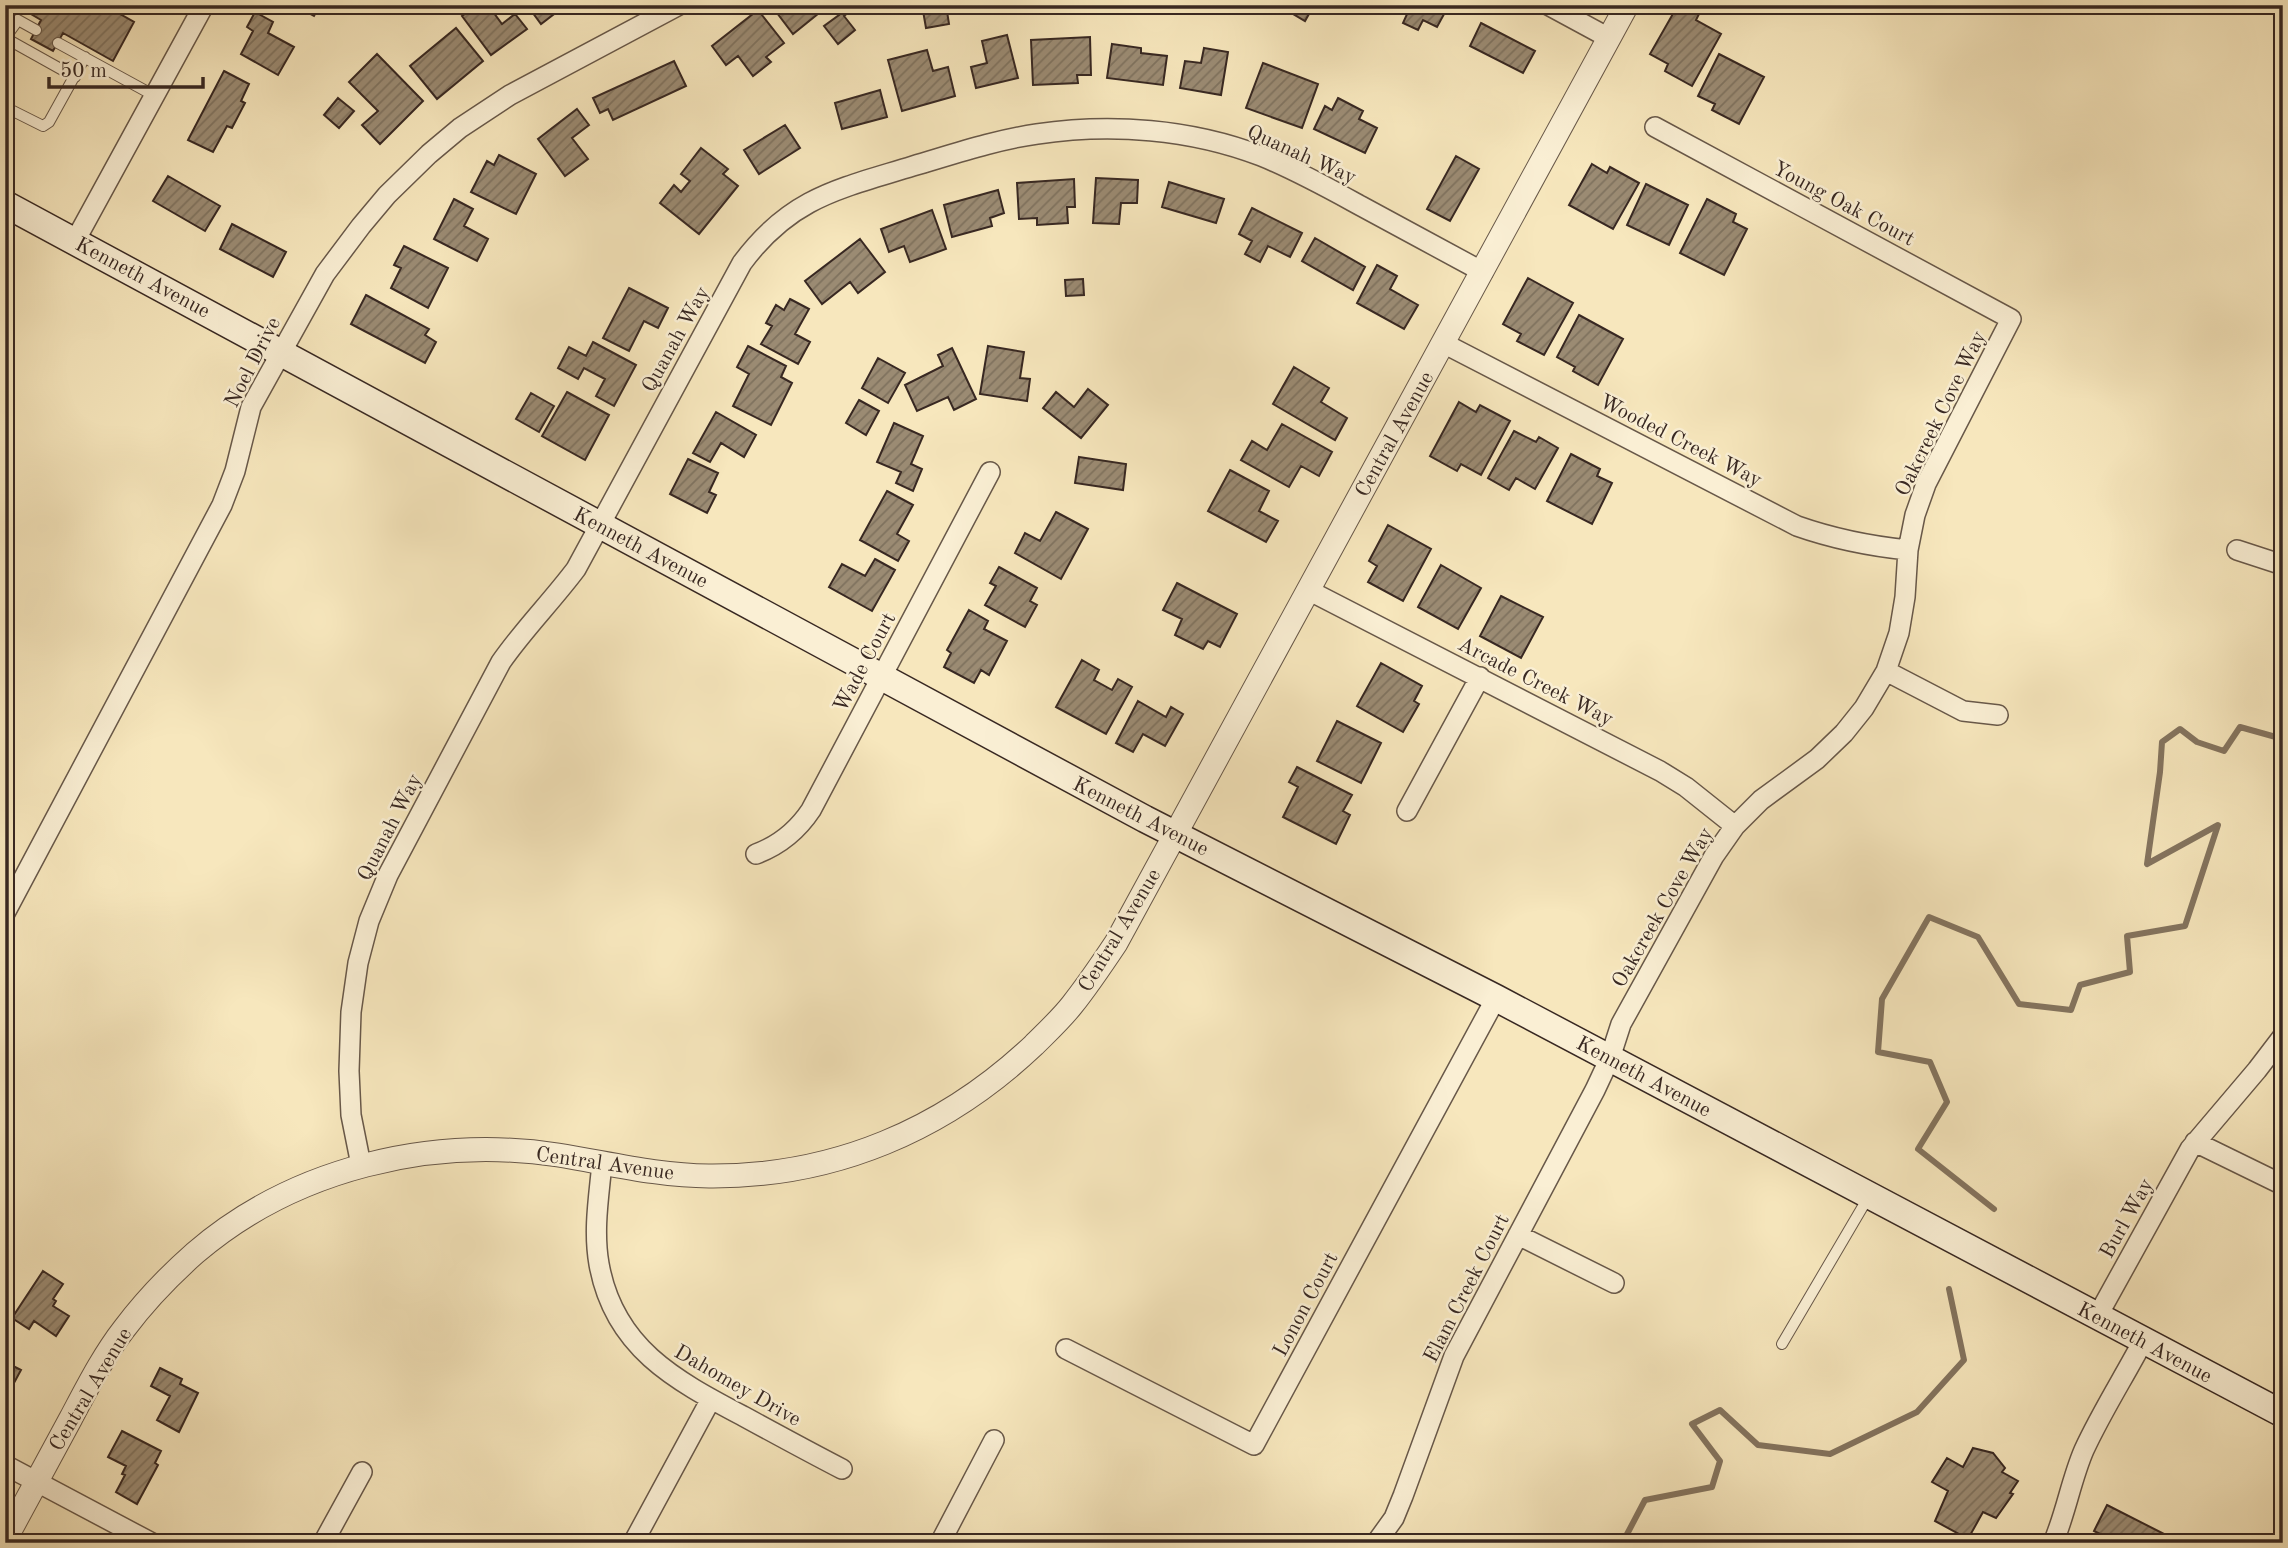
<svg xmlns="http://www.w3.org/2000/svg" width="2288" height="1548" font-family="'Old Standard TT',serif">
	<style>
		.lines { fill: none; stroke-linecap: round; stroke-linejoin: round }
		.stream { stroke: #84745f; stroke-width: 6 }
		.building { fill: url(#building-hatch); stroke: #382822; stroke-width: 2 }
		.service-casing { stroke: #685849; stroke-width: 12 }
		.minor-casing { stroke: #685849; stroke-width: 22 }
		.tertiary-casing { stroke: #685849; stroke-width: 25 }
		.secondary-casing { stroke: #382822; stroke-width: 29 }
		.service { stroke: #faefd4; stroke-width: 10 }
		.minor { stroke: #faefd4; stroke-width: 19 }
		.tertiary { stroke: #faefd4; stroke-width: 23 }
		.secondary { stroke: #faefd4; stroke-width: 26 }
		.labels { text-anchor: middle; stroke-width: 5; stroke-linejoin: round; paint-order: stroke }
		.street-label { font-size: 21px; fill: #382822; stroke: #faefd4 }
	</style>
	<defs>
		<pattern id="building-hatch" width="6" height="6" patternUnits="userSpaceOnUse" patternTransform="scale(1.75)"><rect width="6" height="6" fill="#9b8b73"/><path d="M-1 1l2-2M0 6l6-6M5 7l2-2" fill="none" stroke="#7f725e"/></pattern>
	</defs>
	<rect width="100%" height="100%" fill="#f7e7bd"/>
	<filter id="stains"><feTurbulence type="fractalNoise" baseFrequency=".00286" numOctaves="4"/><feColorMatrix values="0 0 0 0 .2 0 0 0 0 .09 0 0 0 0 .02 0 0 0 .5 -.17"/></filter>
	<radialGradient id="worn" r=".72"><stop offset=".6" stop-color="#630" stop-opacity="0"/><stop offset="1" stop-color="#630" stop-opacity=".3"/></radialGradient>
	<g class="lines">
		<!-- stream -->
		<path class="stream" d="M1994,1209l-76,-60 29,-47 -17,-40 -52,-10 4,-53 47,-82 49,20 41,67 52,6 9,-25 50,-13 -3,-36 58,-10 33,-101 -71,39 13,-92 2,-30 18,-13 17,13 27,9 16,-24 43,12
			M1614,1543l11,-5 20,-38 67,-13 8,-26 -28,-37 28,-14 38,35 72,9 87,-42 47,-52 -15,-71"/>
	</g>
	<!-- building -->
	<path class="building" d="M29,5h75l30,17 -21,39 -50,-28 -10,18 -22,-12 10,-19 -15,-9z
		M294,5h26l-6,11z
		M477,5h11l14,19 13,-10 12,15 -36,26 -29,-39z
		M527,5h39l-25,19z
		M771,5h58l-36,29z
		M831,5h27l-14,11 11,14 -17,14 -14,-18 15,-11z
		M922,5h24l3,19 -23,4z
		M1284,5h30l-9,16 -22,-13z
		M1395,5h54l-12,22 -14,-7 -5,10 -15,-7 5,-11z
		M1678,5h14l9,5 -5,10 25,14 -29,52 -27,-15 3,-7 -18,-10z
		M758,10l26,33 -18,14 5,5 -18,14 -15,-20 -12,9 -14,-19z
		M255,12l18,10 -5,11 26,14 -16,28 -37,-21 12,-23 -6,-4z
		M1481,23l54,28 -12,22 -53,-27z
		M456,28l27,33 -46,38 -27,-33z
		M1007,35l11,43 -42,10 -5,-21 16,-4 -5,-22z
		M1090,37l1,38h-14l1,8 -45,2 -2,-45z
		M1112,44l29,4v5l26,3 -4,29 -56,-7z
		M1204,48l24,4 -7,43 -41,-7 5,-27 16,2z
		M927,50l6,21 15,-4 7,29 -53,15 -14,-51z
		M377,54l46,47 -43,43 -18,-19 16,-14 -29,-29z
		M1719,54l45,23 -25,47 -27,-14 3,-6 -17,-8z
		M674,61l12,25 -73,34 -5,-11 -8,4 -7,-15z
		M1263,63l55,21 -16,44 -56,-20z
		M224,71l25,13 -8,17 4,2 -13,25 -5,-2 -14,26 -25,-12z
		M880,90l7,27 -45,12 -7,-26z
		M338,98l16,13 -15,17 -15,-13z
		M1338,98l25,13 -4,8 18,9 -12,25 -51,-24 11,-23 7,4z
		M577,109l12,16 -17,13 16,21 -23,17 -27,-37z
		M785,125l15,23 -41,26 -15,-24z
		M701,148l27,21 -5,5 15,12 -39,48 -39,-31 14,-18 7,7 9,-11 -9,-7z
		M499,155l37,19 -20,40 -45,-22 16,-31 7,4z
		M1456,156l23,13 -29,52 -23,-12z
		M1592,164l15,9 3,-6 29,16 -26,46 -44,-24z
		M168,176l52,30 -15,25 -52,-30z
		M1096,178l42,2 -1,23h-16l-2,21 -26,-1z
		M1074,179l1,28h-8l1,16 -31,2v-7l-18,1 -2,-36z
		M1169,182l55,17 -8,24 -54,-16z
		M1646,184l42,21 -19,40 -42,-20z
		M998,190l6,23 -14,5 2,8 -40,11 -8,-32z
		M454,199l19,10 -9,17 24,13 -11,22 -43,-22z
		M1707,199l29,15 -3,8 14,7 -23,46 -44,-22z
		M1252,208l50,25 -12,24 -22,-11 -8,16 -15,-8 7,-13 -13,-7z
		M932,210l14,39 -36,13 -6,-16 -15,6 -8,-23z
		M232,224l54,28 -13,25 -53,-28z
		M1315,238l50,29 -12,23 -51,-29z
		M860,239l25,33 -27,21 -8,-11 -28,22 -17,-23z
		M404,246l44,22 -20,40 -37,-20 10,-20 -7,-3z
		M1377,265l20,11 -7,13 28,16 -14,24 -47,-26z
		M1528,278l45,25 -29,52 -27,-14 4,-7 -18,-10z
		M1083,279l1,16 -18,1 -1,-16z
		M629,288l39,20 -10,20 -14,-7 -15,30 -26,-13z
		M366,295l63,34 -4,6 11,7 -11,21 -74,-39z
		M790,299l19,10 -14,25 15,8 -12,22 -37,-20 11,-18 -6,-3 10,-18 8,5z
		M1579,315l44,24 -25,46 -25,-14 2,-4 -18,-10z
		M593,342l43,23 -22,41 -18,-10 9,-17 -21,-11 -6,11 -20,-11 11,-21 17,9z
		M748,346l38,20 -5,11 11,6 -21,42 -38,-19 16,-32 -12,-7z
		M988,346l36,6 -4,26 10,1 -3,22 -47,-7z
		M952,348l24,51 -22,11 -6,-13 -31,14 -12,-26 38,-19 -5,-11z
		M878,358l27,15 -17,30 -26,-15z
		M1294,367l35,21 -8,14 26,16 -12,22 -62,-36z
		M1088,389l20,16 -27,33 -38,-30 13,-16 18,15z
		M567,392l42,23 -24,45 -43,-24z
		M531,393l23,13 -15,26 -23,-13z
		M859,400l20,11 -13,24 -20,-12z
		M1459,402l17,10 4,-7 30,16 -29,54 -20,-11 -4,7 -27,-15z
		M716,412l40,23 -12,22 -23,-14 -11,19 -17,-9z
		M894,423l29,13 -12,28 11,5 -9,22 -17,-8 5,-11 -24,-10z
		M1282,424l50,28 -13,24 -18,-10 -12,21 -48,-27 11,-19 15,9z
		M1514,431l22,11 3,-5 19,11 -23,41 -19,-11 -7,12 -21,-12z
		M1571,454l29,15 -3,7 15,7 -20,41 -45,-23z
		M1079,457l47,7 -3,26 -48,-7z
		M688,459l30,14 -9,19 7,3 -9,18 -37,-19z
		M1230,470l39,21 -10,20 19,10 -12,21 -58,-31z
		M887,491l26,14 -16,29 12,7 -11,20 -38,-21z
		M1056,512l32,17 -27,50 -46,-26 10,-20 15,8z
		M1388,525l43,24 -28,52 -35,-19 9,-16 -8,-5z
		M875,559l20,11 -23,41 -43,-24 13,-23 23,12z
		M1441,565l40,23 -23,41 -40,-22z
		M999,567l38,21 -7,13 7,4 -12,22 -40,-22 11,-19 -6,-3z
		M1177,583l60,31 -17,33 -12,-6 -5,8 -28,-14 7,-16 -19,-9z
		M1501,596l42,21 -22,41 -41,-22z
		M969,610l19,11 -4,8 23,12 -18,34 -8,-5 -7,13 -30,-16 7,-14 -4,-3z
		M1082,660l17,10 -5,10 18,10 6,-11 14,8 -26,47 -50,-27z
		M1381,663l41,23 -8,15 5,3 -16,28 -46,-26z
		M1138,701l28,16 5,-10 12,7 -18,32 -22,-12 -10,18 -17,-9z
		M1337,721l44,22 -20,40 -44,-22z
		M1297,767l55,28 -9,16 7,4 -14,29 -53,-27 15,-30 -9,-5z
		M43,1271l20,13 -10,15 3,2 -3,5 16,10 -13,20 -22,-15 -5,8 -17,-11z
		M5,1362l16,8 -13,24 -3,-1z
		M160,1368l22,11 -2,5 18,9 -19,39 -22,-12 13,-24 -19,-10z
		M122,1431l39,20 -6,12 3,2 -21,39 -21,-12 9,-17 -3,-1 4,-8 -18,-9z
		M1973,1448l20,5 12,15 -3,4 16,9 -8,12 3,1 -17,24 -13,-6 -15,27 -33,-18 13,-30 -16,-9 15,-24 16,9z
		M2107,1505l63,32 -3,6h-49l-24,-12z"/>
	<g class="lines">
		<defs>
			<path id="service" d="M5,38l13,-18 18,10
				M7,39l68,38
				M58,43l97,53
				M5,107l38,19 6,-4 36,-65
				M1782,1344l87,-148"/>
			<path id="minor" d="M1548,5l61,33
				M75,241l129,-236
				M1443,343l354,183c37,13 72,20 111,24
				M2237,550l46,15
				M1308,590l352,181 26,16 49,39
				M1886,671l77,40 35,4
				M1407,811l73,-134
				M756,854c24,-9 41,-23 55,-44l179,-338
				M5,913l217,-408 13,-34 16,-64 74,-133 36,-48 26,-31 42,-41 31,-26 50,-33 169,-90
				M2195,1142l88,43
				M602,1163c-3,33 -9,67 -3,101 15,84 76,116 144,152 33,18 66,36 99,53
				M361,1165l-10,-50 -2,-44 2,-59 7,-49 11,-42 19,-46 113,-213c23,-33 51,-61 75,-93l166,-306c49,-66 97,-74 171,-97 41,-12 82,-26 124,-32 74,-11 154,-5 224,22 35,14 67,32 100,50 41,22 81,44 122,66
				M1518,1235l96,48
				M2097,1317l93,-168 67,-79 26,-34
				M1066,1349l188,96 242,-447
				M5,1465l147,78
				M323,1543l39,-71
				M633,1543l78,-144
				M940,1543l54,-103
				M1376,1543l18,-25 9,-22 51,-140 141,-266 15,-32 11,-34 93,-168 21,-30 26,-26 56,-41 27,-26 20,-25 22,-37 13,-38 6,-36 3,-47 7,-35 11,-31 85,-165 -356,-192
				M2053,1543c13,-30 18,-63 31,-93 17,-37 40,-73 59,-109"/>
			<path id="tertiary" d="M5,1540c22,-41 44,-81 66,-122 16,-30 32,-62 53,-89 21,-28 45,-53 71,-76 99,-85 236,-117 363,-98 50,8 100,21 151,21 125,1 235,-46 325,-131 13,-13 27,-26 38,-40 16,-20 30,-41 44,-62l511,-938"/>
			<path id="secondary" d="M5,204l1140,615 351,179 787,416"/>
		</defs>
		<!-- service casing -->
		<use href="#service" class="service-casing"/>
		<!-- minor casing -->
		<use href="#minor" class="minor-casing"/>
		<!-- tertiary casing -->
		<use href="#tertiary" class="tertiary-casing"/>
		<!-- secondary casing -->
		<use href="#secondary" class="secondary-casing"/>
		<!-- service -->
		<use href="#service" class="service"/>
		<!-- minor -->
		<use href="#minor" class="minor"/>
		<!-- tertiary -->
		<use href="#tertiary" class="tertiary"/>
		<!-- secondary -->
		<use href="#secondary" class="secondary"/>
	</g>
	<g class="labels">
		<!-- street labels -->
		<g class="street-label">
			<text transform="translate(1302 154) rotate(24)" y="7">Quanah Way</text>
			<text transform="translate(1844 203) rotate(28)" y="7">Young Oak Court</text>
			<text transform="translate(143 277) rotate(28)" y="7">Kenneth Avenue</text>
			<text transform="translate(675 339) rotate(-61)" y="7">Quanah Way</text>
			<text transform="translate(252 362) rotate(-63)" y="7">Noel Drive</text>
			<text transform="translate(1940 413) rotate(-64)" y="7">Oakcreek Cove Way</text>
			<text transform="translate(1394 434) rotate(-61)" y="7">Central Avenue</text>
			<text transform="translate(1681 440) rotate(27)" y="7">Wooded Creek Way</text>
			<text transform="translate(641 547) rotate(28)" y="7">Kenneth Avenue</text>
			<text transform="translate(864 662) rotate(-62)" y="7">Wade Court</text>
			<text transform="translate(1536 681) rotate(27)" y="7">Arcade Creek Way</text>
			<text transform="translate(1141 816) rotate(27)" y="7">Kenneth Avenue</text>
			<text transform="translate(389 827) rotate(-63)" y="7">Quanah Way</text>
			<text transform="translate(1662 907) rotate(-60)" y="7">Oakcreek Cove Way</text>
			<text transform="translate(1119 930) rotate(-59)" y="7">Central Avenue</text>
			<text transform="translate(1644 1076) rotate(28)" y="7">Kenneth Avenue</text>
			<text transform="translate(605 1163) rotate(8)" y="7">Central Avenue</text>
			<text transform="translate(2126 1218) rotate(-61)" y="7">Burl Way</text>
			<text transform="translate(1466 1288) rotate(-63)" y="7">Elam Creek Court</text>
			<text transform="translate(1305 1304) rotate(-62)" y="7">Lonon Court</text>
			<text transform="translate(2145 1342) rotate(28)" y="7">Kenneth Avenue</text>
			<text transform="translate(738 1385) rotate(30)" y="7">Dahomey Drive</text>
			<text transform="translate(90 1389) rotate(-59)" y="7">Central Avenue</text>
		</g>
	</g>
	<!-- margin -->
	<rect width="2288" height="1548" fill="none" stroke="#f7e7bd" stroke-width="28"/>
	<rect x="7" y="7" width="2274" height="1534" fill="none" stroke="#382822" stroke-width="3.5"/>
	<rect x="14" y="14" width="2260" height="1520" fill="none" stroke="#382822" stroke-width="2"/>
	<!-- scale -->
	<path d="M49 77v10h154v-10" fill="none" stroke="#382822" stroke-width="3.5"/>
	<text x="60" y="77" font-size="21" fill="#382822" stroke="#faefd4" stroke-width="5" paint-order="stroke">50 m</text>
	<rect width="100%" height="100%" filter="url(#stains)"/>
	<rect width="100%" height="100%" fill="url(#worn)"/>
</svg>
